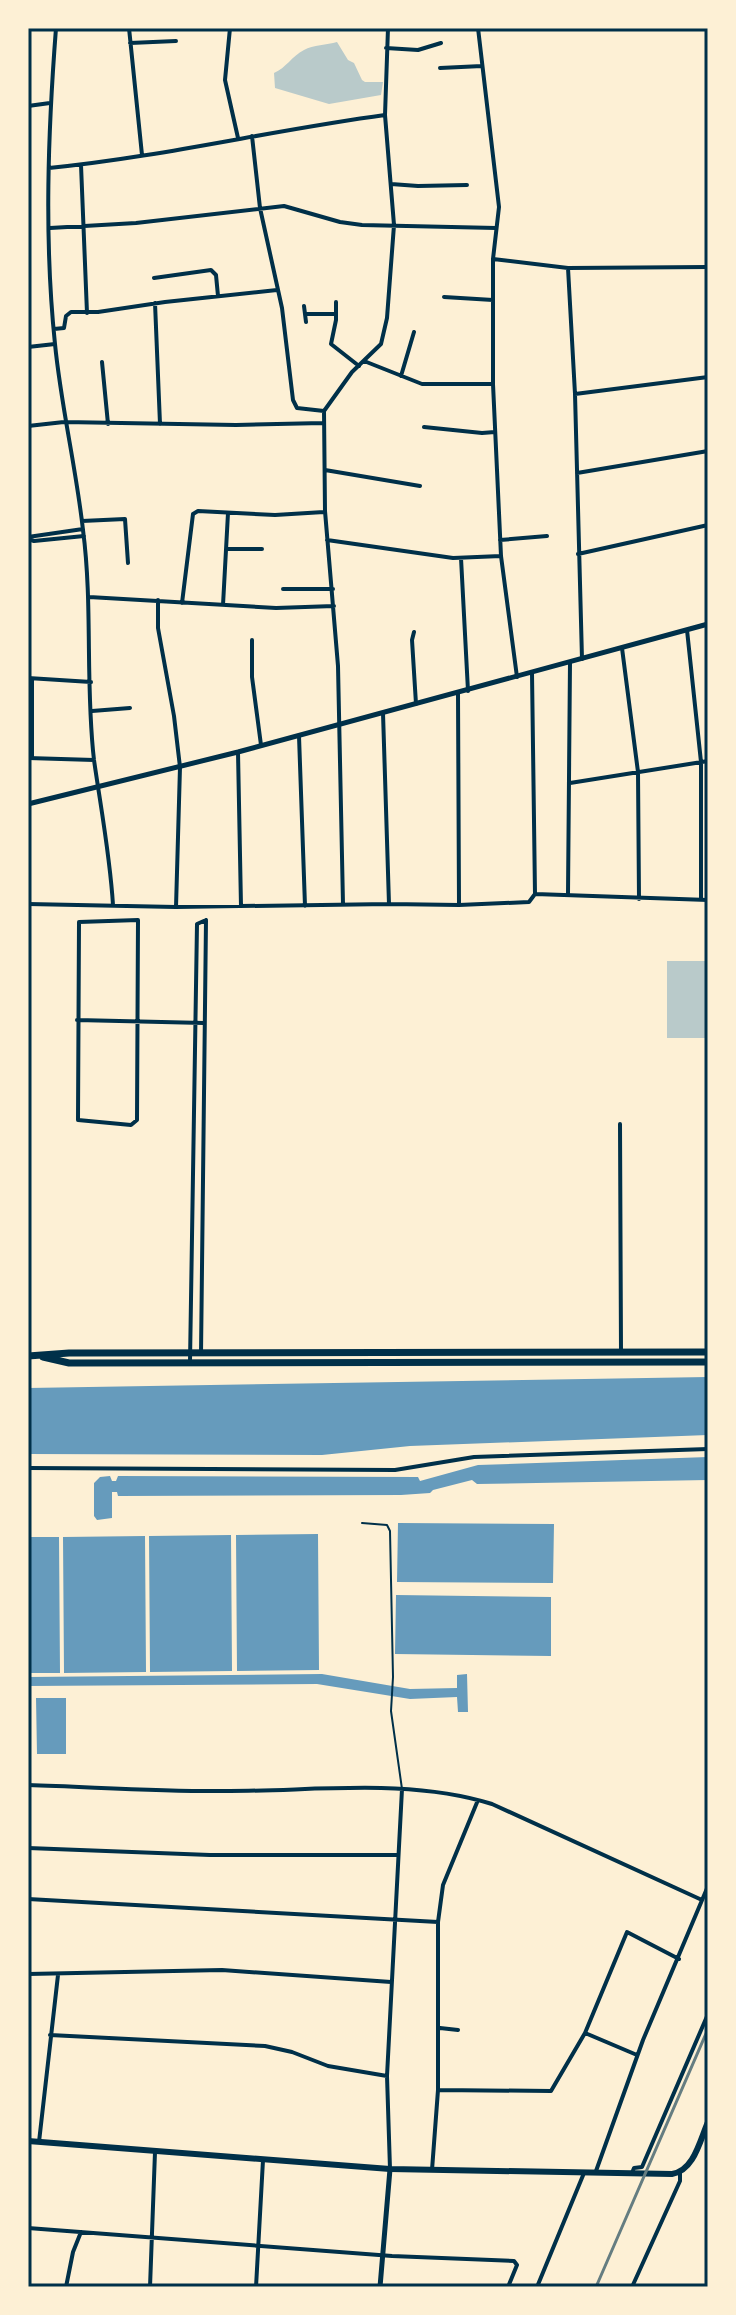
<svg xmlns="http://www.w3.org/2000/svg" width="736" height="2315" font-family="'Sofia Sans Condensed',sans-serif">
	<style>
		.green { fill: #b9caca }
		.water { fill: #669bbc }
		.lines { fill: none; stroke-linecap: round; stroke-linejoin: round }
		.service { stroke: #003049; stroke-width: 2 }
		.minor { stroke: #003049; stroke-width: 4 }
		.tertiary { stroke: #003049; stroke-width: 5 }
		.secondary { stroke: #003049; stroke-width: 6 }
		.primary { stroke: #003049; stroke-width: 7 }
		.rail { stroke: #657d81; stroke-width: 3 }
		.neatline { fill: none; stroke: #003049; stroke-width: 3 }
	</style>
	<rect width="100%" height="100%" fill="#fdf0d5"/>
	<!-- green -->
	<path class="green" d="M337,42l11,18 6,3 8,17 3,2h18l-2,13 -52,9 -54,-16 -1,-15c12,-5 18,-17 30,-23 9,-5 23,-5 33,-8z
		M667,961h41v77h-41z"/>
	<!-- water -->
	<path class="water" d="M708,1377v58l-298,11 -88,9 -294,-1v-66z
		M708,1457v23l-231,4 -5,-4 -39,10 -3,3 -29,2 -283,1 -1,-4h-5v26l-15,2 -3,-4v-33l6,-6 10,-1 2,5h4l2,-5 300,1 2,4 58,-16z
		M398,1523l156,1 -1,59 -156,-1z
		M318,1534l1,136 -82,1 -1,-136z
		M231,1535l1,136 -82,1 -1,-136z
		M145,1536l1,136 -82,1 -1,-136z
		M28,1537h31l1,136h-32z
		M396,1595l155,2v59l-156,-2z
		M322,1674l88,15 47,-1v-13l10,-1 1,38h-10l-1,-15 -47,2 -93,-15 -289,2v-9z
		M36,1698h30v56h-29z"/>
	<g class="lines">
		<!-- service -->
		<path class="service" d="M707,28l1,18
			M362,1523l25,2 3,6 3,146 -2,34 11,78"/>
		<!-- minor -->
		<path class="minor" d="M56,28c-8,104 -12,211 -1,316 6,62 21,123 28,186 10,76 2,154 11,230 7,49 16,96 19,145
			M129,28l13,127
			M230,28l-5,52 13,58
			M478,28l21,179 -6,52v125l8,172 16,121
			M130,43l46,-2
			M386,48l32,2 23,-7
			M440,68l42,-2
			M28,106l22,-3
			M252,136l8,72 22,100 11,92 4,8 27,3
			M81,165l6,148
			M49,168c112,-11 224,-38 336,-53
			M391,184l27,2 49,-1
			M50,228l86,-5 148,-17 56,16 22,3 134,3
			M493,259l75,9 140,-1
			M568,268l7,126 7,265
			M154,278l57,-8 5,5 2,21
			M444,297l49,3
			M336,302v18l-5,24 28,22
			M155,303l5,121
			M304,306l1,8
			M306,322l-1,-8h31
			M54,329l10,-1 2,-12 5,-4h27l67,-10 112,-12
			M28,347l27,-3
			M364,361l58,23h71
			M102,362l6,62
			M401,376l13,-44
			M575,394l133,-17
			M28,426l36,-4 172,3 87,-2
			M424,427l58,6 13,-1
			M325,470l95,16
			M577,473l131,-22
			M82,521l43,-2 3,44
			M28,537l55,-8
			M28,539l6,2 50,-5
			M327,540l126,18 48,-2
			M500,540l47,-4
			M226,549h36
			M578,554l130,-29
			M461,558l7,133
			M283,589h50
			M89,597l187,11 58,-2
			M158,600v28l16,88 6,51 -4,140
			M182,603l11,-89 5,-3 77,4 49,-3
			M223,605l5,-92
			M687,630l14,132v138
			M414,632l-2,8 4,64
			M252,640v37l9,68
			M622,648l16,124 1,127
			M532,673l3,221
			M28,678l63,4
			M32,679v78
			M458,693l1,212
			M92,711l38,-3
			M383,713l6,191
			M299,736l6,170
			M238,752l3,154
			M28,758l66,2
			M570,783l138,-22
			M535,894l173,6
			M568,894l2,-232
			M28,904l148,3 213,-3 70,1 70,-3 6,-8
			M343,904l-5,-238 -13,-155 -1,-100 28,-39 29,-28 6,-26 7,-93 -9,-110 3,-87
			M138,920l-1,200 -6,5 -53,-5 1,-198z
			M77,1020l127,3
			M620,1124l1,228
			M201,1354l5,-434
			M190,1362l7,-438 9,-4
			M28,1468l367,2 79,-13 234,-8
			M28,1785c67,2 135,7 202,6 86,0 179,-13 262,13l210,96
			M28,1848l182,7h187
			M28,1899l410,23
			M28,1974l194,-4 169,12
			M440,2028l18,2
			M585,2033l52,22
			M50,2035l215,11 27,6 36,14 59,10
			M438,2090l113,1 34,-58 42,-101 52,27
			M39,2142l19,-167
			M390,2169l-3,-93 15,-287
			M432,2170l6,-80v-168l5,-37 35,-85
			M596,2171l47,-131 65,-154
			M632,2173l2,-5 8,-1 66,-153
			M28,2228l364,28 122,5 3,4 -9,22
			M66,2287l7,-35 8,-20
			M150,2287l5,-135
			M256,2287l7,-127
			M537,2287l47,-114
			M632,2287l48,-106v-9"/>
		<!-- tertiary -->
		<path class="tertiary" d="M28,804l210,-52 470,-128
			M380,2287l10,-118"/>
		<!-- secondary -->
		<path class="secondary" d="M28,2141l362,28 282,5c22,-3 28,-34 36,-52"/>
		<!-- primary -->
		<path class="primary" d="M28,1356l41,-3 639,-1
			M43,1357l26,6 639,-1"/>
		<!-- rail -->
		<path class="rail" d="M596,2287l112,-258"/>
	</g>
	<!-- border -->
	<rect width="736" height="2315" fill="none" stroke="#fdf0d5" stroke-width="60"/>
	<rect x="30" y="30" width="676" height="2255" class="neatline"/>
</svg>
